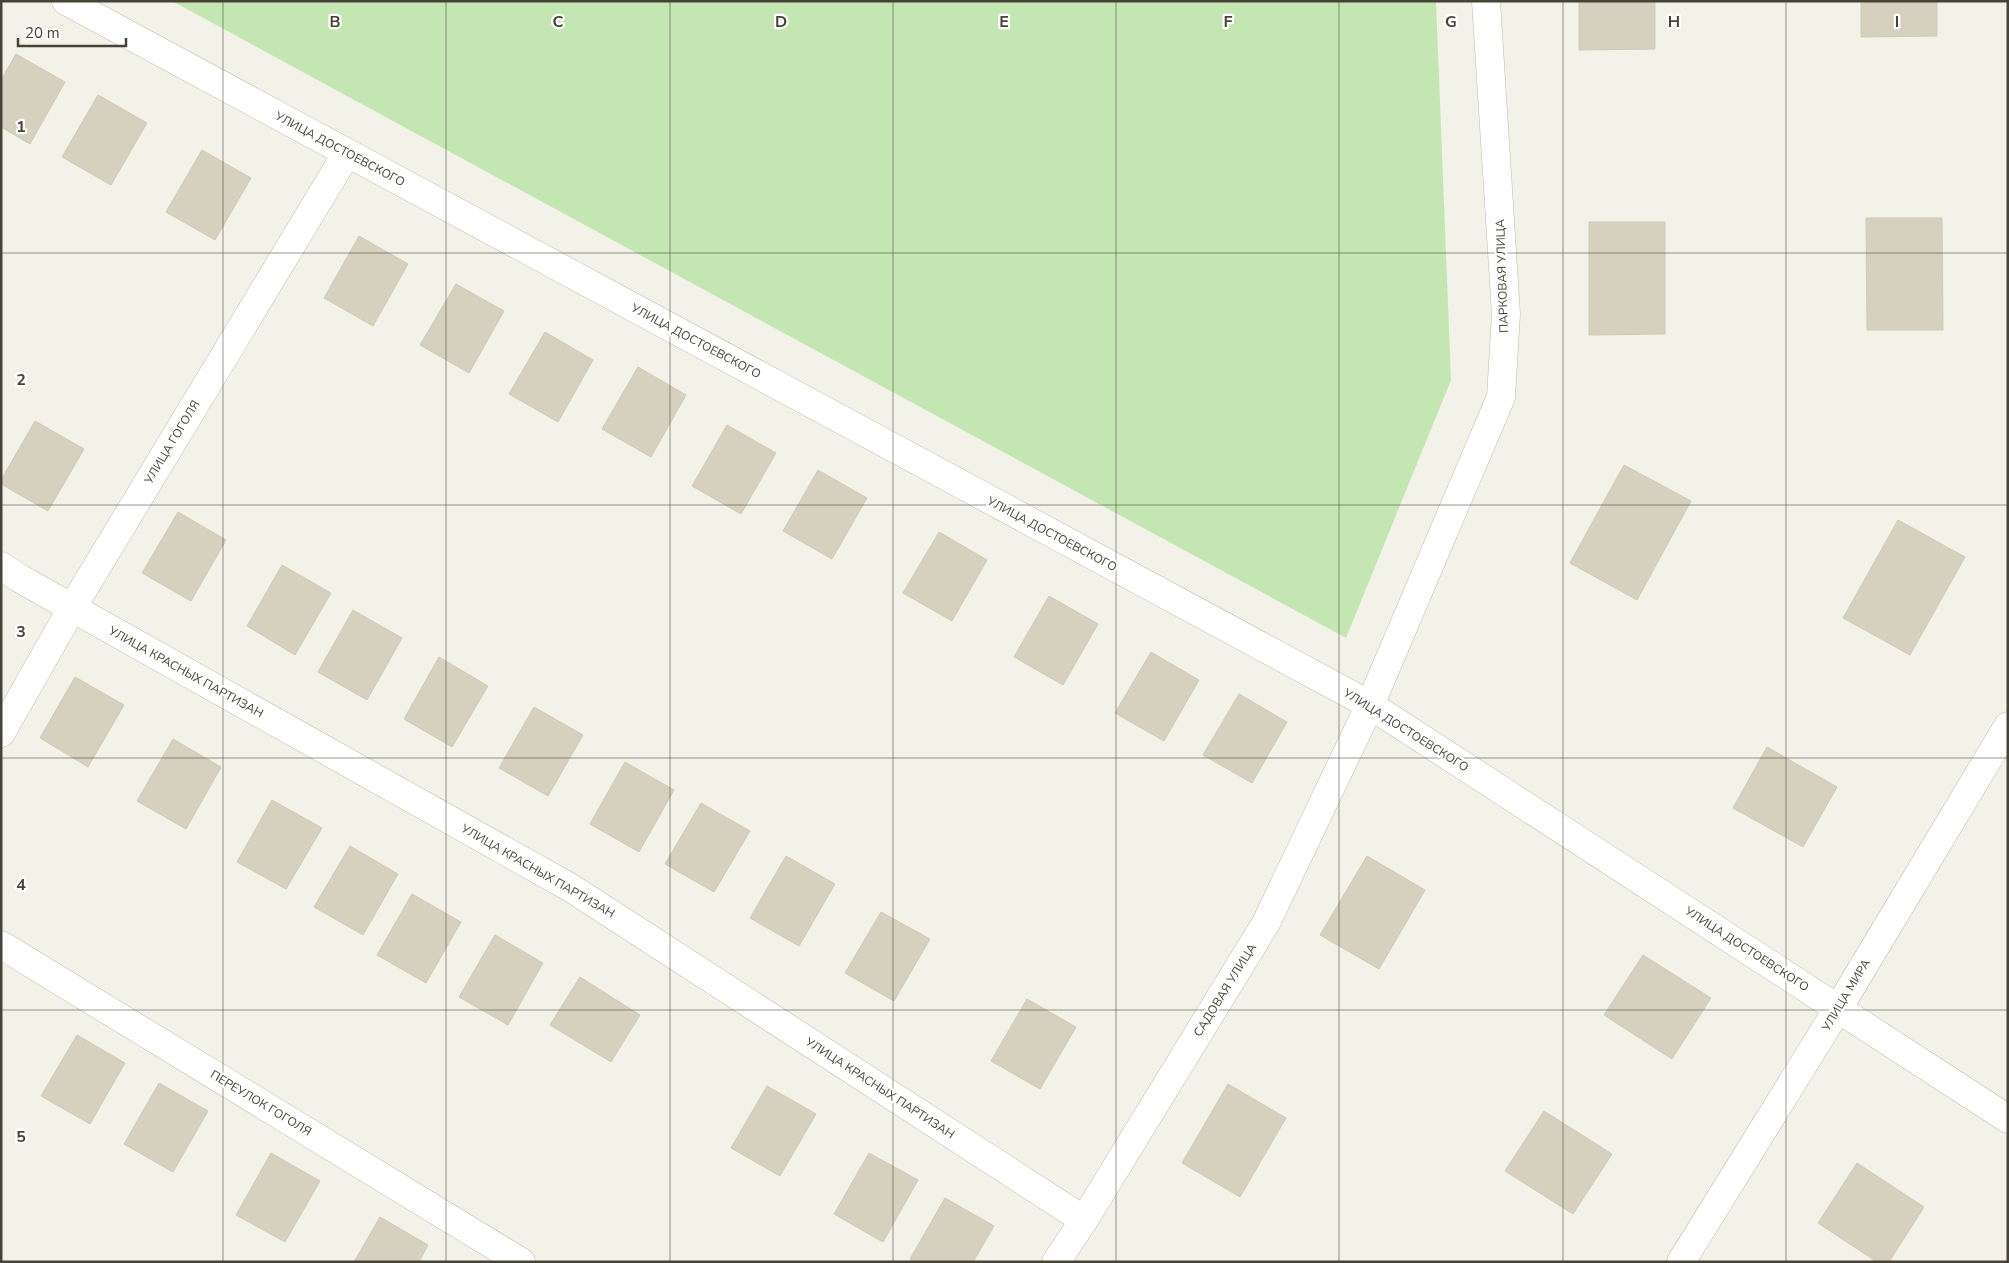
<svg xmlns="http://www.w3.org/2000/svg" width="2009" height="1263" font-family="'Nunito Sans',sans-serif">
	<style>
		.green { fill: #c4e6b3 }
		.building { fill: #d5d1be; stroke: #cfcab2 }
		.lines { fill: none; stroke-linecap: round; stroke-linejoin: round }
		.minor-casing { stroke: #bfbcab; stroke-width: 29 }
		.minor { stroke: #fff; stroke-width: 28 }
		.grid { fill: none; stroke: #474437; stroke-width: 1; stroke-opacity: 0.55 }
		.labels { text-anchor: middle; stroke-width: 4.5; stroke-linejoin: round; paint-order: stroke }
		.street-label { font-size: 12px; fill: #474437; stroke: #fff }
		.grid-label { font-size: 16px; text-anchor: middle; font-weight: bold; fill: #474437; stroke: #fff; stroke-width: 4.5; stroke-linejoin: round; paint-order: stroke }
	</style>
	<rect width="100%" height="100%" fill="#f3f2e8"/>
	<!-- green -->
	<path class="green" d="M172,1h1264l15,379 -105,258z"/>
	<!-- building -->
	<path class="building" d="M1579,1h76v48l-76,1z
		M1861,1h76v35l-76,1z
		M16,54l49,28 -35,62 -29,-17v-47z
		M98,95l49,28 -36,62 -49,-28z
		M202,150l49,28 -36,62 -49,-28z
		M1866,218h76l1,112h-76z
		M1589,222h76v112l-76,1z
		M359,236l49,28 -35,62 -49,-28z
		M456,284l48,27 -35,62 -49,-28z
		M545,332l48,28 -35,62 -49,-28z
		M638,367l48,28 -35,62 -49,-28z
		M35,421l49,28 -36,62 -47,-27v-4z
		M727,425l49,28 -35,61 -49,-28z
		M1624,465l67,36 -54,99 -67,-37z
		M818,470l49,28 -35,61 -49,-28z
		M178,512l48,28 -35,61 -49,-28z
		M1898,520l67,37 -55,98 -67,-37z
		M939,532l48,28 -35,61 -49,-28z
		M282,565l49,28 -36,62 -48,-29z
		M1049,596l49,28 -35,61 -49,-28z
		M353,610l49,28 -35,62 -49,-28z
		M1151,652l48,28 -35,61 -49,-28z
		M439,657l49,29 -36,61 -48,-28z
		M75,677l49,28 -36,62 -48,-29z
		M1239,694l48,28 -35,61 -49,-28z
		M534,707l49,28 -35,61 -49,-28z
		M173,739l48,28 -35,62 -49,-28z
		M1767,747l70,40 -34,60 -70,-39z
		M625,762l49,28 -35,62 -49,-28z
		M272,800l50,28 -36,61 -49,-27z
		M701,803l49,28 -36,61 -49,-28z
		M350,846l48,28 -35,61 -49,-28z
		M786,856l49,28 -36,62 -49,-28z
		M1367,856l58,34 -46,79 -59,-34z
		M412,894l49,28 -35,61 -49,-28z
		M881,912l49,27 -36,62 -49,-28z
		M495,935l48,28 -35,62 -49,-28z
		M1643,955l68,43 -39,61 -68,-44z
		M580,977l60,38 -29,47 -61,-37z
		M1027,999l49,28 -36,62 -49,-28z
		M77,1035l48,28 -35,61 -49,-28z
		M159,1083l49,28 -35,61 -49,-28z
		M1228,1084l58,34 -46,79 -58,-34z
		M767,1086l49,28 -36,62 -49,-28z
		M1544,1111l68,43 -39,60 -68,-43z
		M271,1153l49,28 -35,61 -49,-27z
		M869,1153l49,27 -35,62 -49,-28z
		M1857,1163l67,44 -35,55h-12l-59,-39z
		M945,1198l49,28 -21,36h-59l-4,-3z
		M380,1217l48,28 -9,17h-65z"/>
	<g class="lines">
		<defs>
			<path id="minor" d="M66,1l1304,704 638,414
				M1,566l18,12 552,310 513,332
				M1,733l71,-125 275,-455
				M1,945l520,317
				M1056,1262l28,-42 182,-297 104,-218 131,-308 5,-83 -20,-313
				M1681,1262l158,-255 169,-281"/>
		</defs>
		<!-- minor casing -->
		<use href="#minor" class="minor-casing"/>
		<!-- minor -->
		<use href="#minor" class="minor"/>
	</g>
	<!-- grid -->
	<path class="grid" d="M223,1v1261M446,1v1261M670,1v1261M893,1v1261M1116,1v1261M1339,1v1261M1563,1v1261M1786,1v1261M1,253h2007M1,505h2007M1,758h2007M1,1010h2007"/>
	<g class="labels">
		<!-- street labels -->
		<g class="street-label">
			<text transform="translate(340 149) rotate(28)" y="4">УЛИЦА ДОСТОЕВСКОГО</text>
			<text transform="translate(1502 276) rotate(-92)" y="4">ПАРКОВАЯ УЛИЦА</text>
			<text transform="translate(696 341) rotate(28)" y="4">УЛИЦА ДОСТОЕВСКОГО</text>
			<text transform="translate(172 442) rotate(-59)" y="4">УЛИЦА ГОГОЛЯ</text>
			<text transform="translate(1052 534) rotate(28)" y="4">УЛИЦА ДОСТОЕВСКОГО</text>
			<text transform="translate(186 672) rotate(29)" y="4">УЛИЦА КРАСНЫХ ПАРТИЗАН</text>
			<text transform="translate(1406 730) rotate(32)" y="4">УЛИЦА ДОСТОЕВСКОГО</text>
			<text transform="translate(538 871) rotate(30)" y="4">УЛИЦА КРАСНЫХ ПАРТИЗАН</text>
			<text transform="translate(1747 949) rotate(33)" y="4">УЛИЦА ДОСТОЕВСКОГО</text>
			<text transform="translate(1225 990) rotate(-58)" y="4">САДОВАЯ УЛИЦА</text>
			<text transform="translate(1846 995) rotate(-59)" y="4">УЛИЦА МИРА</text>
			<text transform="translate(880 1088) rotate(33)" y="4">УЛИЦА КРАСНЫХ ПАРТИЗАН</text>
			<text transform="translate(261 1103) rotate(31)" y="4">ПЕРЕУЛОК ГОГОЛЯ</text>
		</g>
	</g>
	<g class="grid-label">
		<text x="335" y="27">B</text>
		<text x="558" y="27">C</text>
		<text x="781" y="27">D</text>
		<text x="1004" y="27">E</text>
		<text x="1228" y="27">F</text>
		<text x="1451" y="27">G</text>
		<text x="1674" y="27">H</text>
		<text x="1897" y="27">I</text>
		<text x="21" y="132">1</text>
		<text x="21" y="385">2</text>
		<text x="21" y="637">3</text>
		<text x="21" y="890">4</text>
		<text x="21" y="1142">5</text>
	</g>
	<!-- border -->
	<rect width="2009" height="1263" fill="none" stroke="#474437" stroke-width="5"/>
	<!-- scale -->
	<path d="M18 38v8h108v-8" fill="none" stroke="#474437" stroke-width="2.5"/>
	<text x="25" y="38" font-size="15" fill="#474437" stroke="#ffffff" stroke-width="4" paint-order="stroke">20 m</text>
</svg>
